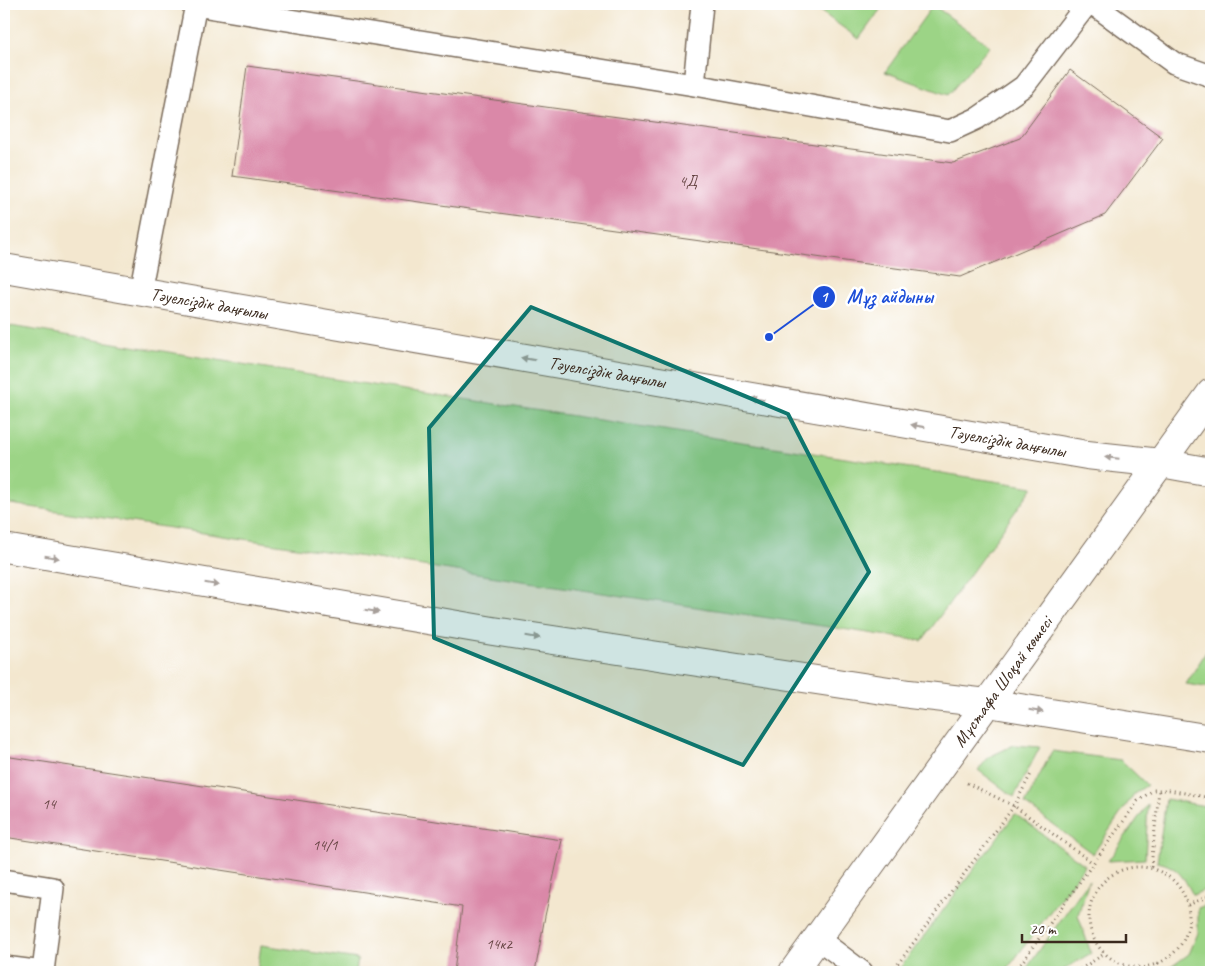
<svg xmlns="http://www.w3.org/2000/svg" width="1215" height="976" font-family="Caveat,sans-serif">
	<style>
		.green { fill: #9cd486; stroke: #6c7f52 }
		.building { fill: #da88a8 }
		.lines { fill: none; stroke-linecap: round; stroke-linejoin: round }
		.service-casing { stroke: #7b6c5c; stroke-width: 24 }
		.tertiary-casing { stroke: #7b6c5c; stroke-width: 30 }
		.path { stroke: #7b6c5c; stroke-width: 3; stroke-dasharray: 1 4; stroke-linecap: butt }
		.service { stroke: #fff; stroke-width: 21 }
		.tertiary { stroke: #fff; stroke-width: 28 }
		.oneway { fill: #a79f9a }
		.marked { fill: #0f766e; fill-opacity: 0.2; stroke: #0f766e; stroke-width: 4; stroke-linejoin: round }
		.labels { text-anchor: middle; stroke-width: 5; stroke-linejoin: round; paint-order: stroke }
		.number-label { font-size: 15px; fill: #634240 }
		.street-label { font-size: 18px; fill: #3b2a1e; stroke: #fff }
		.leader { fill: none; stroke: #1d4ed8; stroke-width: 2 }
		.callout-dot { fill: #1d4ed8; stroke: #fff; stroke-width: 2 }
		.mark-label { font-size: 15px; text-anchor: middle; font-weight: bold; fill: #fff }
		.callout-label { font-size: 19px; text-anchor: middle; font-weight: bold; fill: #1d4ed8; stroke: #fff; stroke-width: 5; stroke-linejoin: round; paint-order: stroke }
	</style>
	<rect width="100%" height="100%" fill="#fff"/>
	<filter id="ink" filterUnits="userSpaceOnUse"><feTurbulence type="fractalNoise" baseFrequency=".02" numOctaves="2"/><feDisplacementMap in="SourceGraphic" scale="10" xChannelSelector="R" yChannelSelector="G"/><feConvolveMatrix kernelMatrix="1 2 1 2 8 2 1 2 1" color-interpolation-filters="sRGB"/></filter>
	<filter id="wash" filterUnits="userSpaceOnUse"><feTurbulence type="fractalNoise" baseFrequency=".0096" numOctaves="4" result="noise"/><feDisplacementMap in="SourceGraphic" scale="20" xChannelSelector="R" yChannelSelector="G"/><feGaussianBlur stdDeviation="1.12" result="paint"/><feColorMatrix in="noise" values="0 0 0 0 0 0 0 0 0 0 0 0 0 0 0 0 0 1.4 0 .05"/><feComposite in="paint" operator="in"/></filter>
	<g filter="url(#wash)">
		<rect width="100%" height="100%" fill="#f3e7cf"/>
		<!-- green -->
		<path class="green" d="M810,4h62l8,6 -21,29z
			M933,5l57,41 -42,49 -63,-23z
			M4,325l317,52 712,110 -111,154 -918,-138z
			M1211,644v44l-25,-4z
			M1014,745l26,2 -26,50 -36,-27 11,-13z
			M1052,751l69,9 26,25 -13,9 -41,60 -68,-50z
			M1166,799l45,8v80l-18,8c-9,-17 -15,-29 -36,-33z
			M1148,804l-3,55 -37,2z
			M1015,814l70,51 -80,107h-108z
			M1089,880l-11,35 13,38 -31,19h-36z
			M1211,903v69h-41l-2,-3 21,-15 9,-21v-25z
			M261,945l97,14 -2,13h-99z"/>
		<g id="blocks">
			<!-- building -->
			<path class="building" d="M247,66l706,97 67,-25 50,-68 93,68 -58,77 -145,62 -728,-101z
				M4,756l558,84 -17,76 -10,56h-81l8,-65 -458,-70z"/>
		</g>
	</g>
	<g filter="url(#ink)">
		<use href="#blocks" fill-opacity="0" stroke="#7b6c5c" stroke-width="1"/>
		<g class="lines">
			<defs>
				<path id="service" d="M1093,4l81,59 37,13
					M195,5l499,80 256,46 28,-13 46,-32 63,-82
					M694,85l8,-81
					M140,292l56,-288
					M4,880l49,8 -10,84 -39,-5
					M817,938l45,34"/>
				<g id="tertiary">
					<path id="s1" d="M4,268l1083,187 74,8 50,9"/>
					<path d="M4,548l489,83 416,63 79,9 223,36"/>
					<path id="s2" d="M793,972l418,-579"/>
				</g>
			</defs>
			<!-- service casing -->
			<use href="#service" class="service-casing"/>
			<!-- tertiary casing -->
			<use href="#tertiary" class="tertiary-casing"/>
			<!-- path -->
			<path class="path" d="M967,783l47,23 79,57
				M1089 917a50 50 0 1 1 100 0a50 50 0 1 1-100 0Z
				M1151,867l8,-77
				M1188,905l23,-10
				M1158,963l3,9
				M892,972l122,-166 17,-32
				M1015,972l123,-171 15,-11h16l42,8
				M1076,972l28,-18"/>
			<!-- service -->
			<use href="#service" class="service"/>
			<!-- tertiary -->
			<use href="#tertiary" class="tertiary"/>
		</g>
		<!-- one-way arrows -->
		<defs><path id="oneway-solid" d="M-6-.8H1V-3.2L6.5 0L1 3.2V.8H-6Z" transform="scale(1.25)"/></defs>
		<g class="oneway">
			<use href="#oneway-solid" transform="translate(528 359) rotate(-170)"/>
			<use href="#oneway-solid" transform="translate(757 399) rotate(-170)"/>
			<use href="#oneway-solid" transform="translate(918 426) rotate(-170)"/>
			<use href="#oneway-solid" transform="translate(1112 458) rotate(-174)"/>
			<use href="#oneway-solid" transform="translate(52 557) rotate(10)"/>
			<use href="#oneway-solid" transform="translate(212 584) rotate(10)"/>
			<use href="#oneway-solid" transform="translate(372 611) rotate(10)"/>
			<use href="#oneway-solid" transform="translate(533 637) rotate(9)"/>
			<use href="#oneway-solid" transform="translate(1036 711) rotate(9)"/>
		</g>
	</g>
	<!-- marked area -->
	<path class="marked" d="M531,307l257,107 81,158 -126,193 -309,-127 -5,-210z"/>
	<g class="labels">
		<!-- number labels -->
		<g class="number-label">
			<text x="688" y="186">4Д</text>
			<text x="49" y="809">14</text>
			<text x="325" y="850">14/1</text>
			<text x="499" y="949">14к2</text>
		</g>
		<!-- street labels -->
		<g class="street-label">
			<text dy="6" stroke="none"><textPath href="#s1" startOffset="208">Тәуелсіздік даңғылы</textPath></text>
			<text dy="6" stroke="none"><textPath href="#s1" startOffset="612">Тәуелсіздік даңғылы</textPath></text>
			<text dy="6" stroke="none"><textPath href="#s1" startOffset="1018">Тәуелсіздік даңғылы</textPath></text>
			<text dy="6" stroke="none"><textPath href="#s2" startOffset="358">Мұстафа Шоқай көшесі</textPath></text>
		</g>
	</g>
	<!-- callouts -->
	<path class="leader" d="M769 337L824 297"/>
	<g class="callout-dot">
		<circle cx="769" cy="337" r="5"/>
		<circle cx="824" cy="297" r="12"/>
	</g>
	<g class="mark-label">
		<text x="824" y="302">1</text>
	</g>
	<g class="callout-label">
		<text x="890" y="303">Мұз айдыны</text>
	</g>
	<!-- margin -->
	<rect width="1215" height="976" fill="none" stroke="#fff" stroke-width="20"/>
	<!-- scale -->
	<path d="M1022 934v8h104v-8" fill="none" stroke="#3b2a1e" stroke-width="2.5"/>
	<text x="1030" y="934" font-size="15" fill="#3b2a1e" stroke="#ffffff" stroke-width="4" paint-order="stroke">20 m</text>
</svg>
